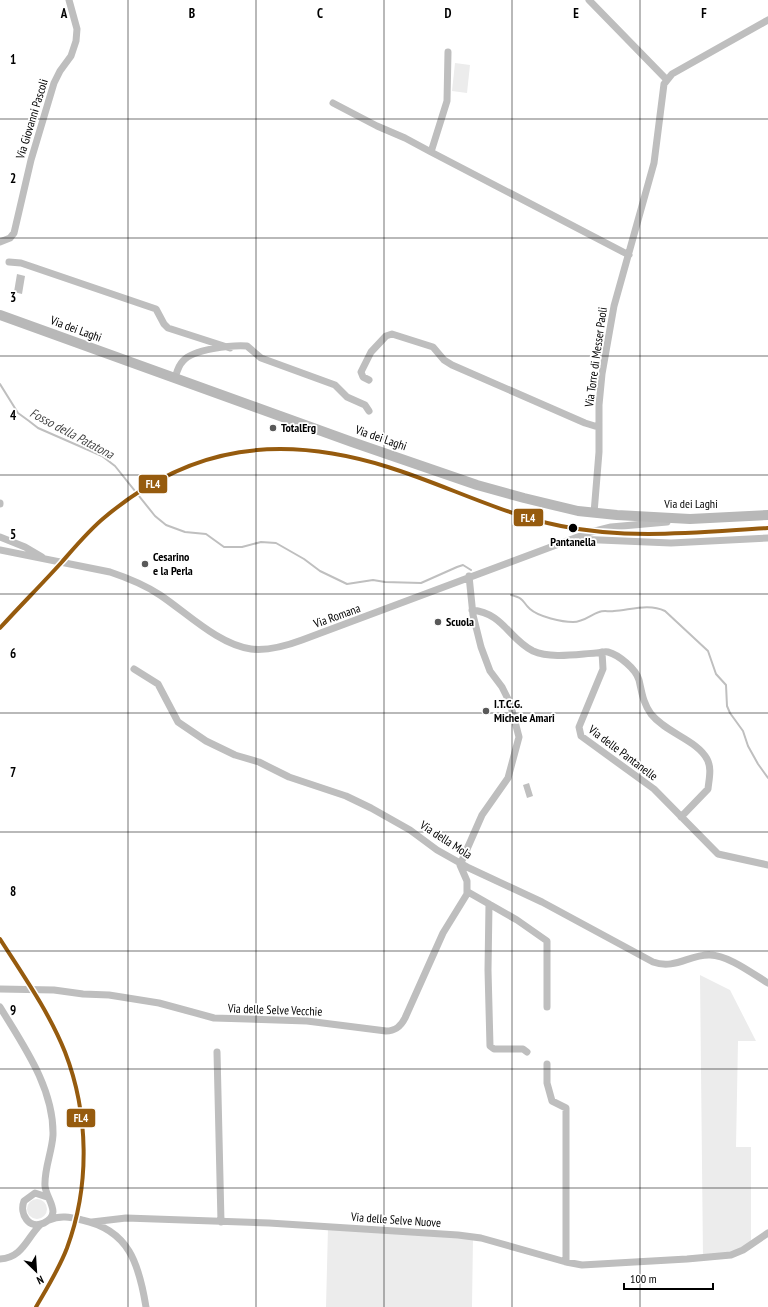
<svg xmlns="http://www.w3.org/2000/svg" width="768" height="1307" font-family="'PT Sans Narrow',sans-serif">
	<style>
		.green { fill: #ececec }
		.water { fill: #bfbfbf }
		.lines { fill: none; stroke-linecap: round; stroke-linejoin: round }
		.stream { stroke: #bfbfbf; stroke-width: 2 }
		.minor { stroke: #bebebe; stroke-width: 7 }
		.secondary { stroke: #b8b8b8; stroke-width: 10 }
		.rail-1-casing { stroke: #fff; stroke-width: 7 }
		.rail-1 { stroke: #965b0e; stroke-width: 4 }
		.grid { fill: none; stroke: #000; stroke-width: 1; stroke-opacity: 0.55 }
		.poi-dot { fill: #595959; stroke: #fff; stroke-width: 1.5 }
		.stop-dot { fill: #000; stroke: #fff; stroke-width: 1.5 }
		.labels { text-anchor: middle; stroke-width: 3.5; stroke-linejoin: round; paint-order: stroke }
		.street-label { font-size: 12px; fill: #000; stroke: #fff }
		.poi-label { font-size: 12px; font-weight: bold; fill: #000; stroke: #fff; text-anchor: start }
		.stop-label { font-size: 12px; font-weight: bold; fill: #000; stroke: #fff }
		.water-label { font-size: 13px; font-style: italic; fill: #444; stroke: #fff }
		.grid-label { font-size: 13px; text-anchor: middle; font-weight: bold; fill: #000; stroke: #fff; stroke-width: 3.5; stroke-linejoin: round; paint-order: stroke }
		.line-badge { stroke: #fff; stroke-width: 1.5 }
		.badge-label { font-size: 11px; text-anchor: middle; font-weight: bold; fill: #fff }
	</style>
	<rect width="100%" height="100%" fill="#fff"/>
	<!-- green -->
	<path class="green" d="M455,63l15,2 -3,28 -15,-2z
		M700,975l30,15 26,51h-18l-2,106h15v94l-16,13 -32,4z
		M27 1209a10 10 0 1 1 20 0a10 10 0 1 1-20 0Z
		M328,1227l145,10 -1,70h-146z"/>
	<!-- water -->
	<path class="water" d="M17,274l8,2 -3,18 -8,-2z
		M529,783l4,13 -6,2 -4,-13z"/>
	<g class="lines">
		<!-- stream -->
		<path class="stream" d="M0,384l18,29 11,8 9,7 64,28 13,10 40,50 11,9 19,7 21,2 18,13h18l19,-5 15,1 28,16 16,12 27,13 26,-4 12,2 36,1 36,-16 6,-2 8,5
			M511,595c15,4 10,6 19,14 9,8 32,13 43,13 11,0 17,-7 26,-10 5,-2 10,0 15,-1 16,-1 35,-8 51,0l43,40 8,23 10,11 1,21 3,7 13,18 5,15 10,18 10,14"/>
		<!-- minor -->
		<path class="minor" d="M589,0l77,79
			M448,52l-1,49 -16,51 198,103
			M333,103l44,23 28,12 26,14
			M0,242l10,-4 4,-5 17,-73 23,-77 6,-12 11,-15 5,-15 1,-12 -8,-29
			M9,262l12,1 135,46 8,15 4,4 62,20
			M175,378c2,-6 3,-12 8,-17 10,-12 49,-16 64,-15l14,12 74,27 12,12 18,8 4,6
			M369,380l-6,-3 -2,-5 10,-20 15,-16 6,-2 41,13 11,13 8,5 133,58 13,4
			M0,503v1
			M594,513l5,-61v-47l3,-31 12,-68 40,-143 10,-79 8,-10 96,-54
			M0,537l25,10 17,10
			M576,539l95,4 97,-5
			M0,550l110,22c18,6 35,13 50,23 27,18 59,50 91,54 17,2 35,-3 51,-9l289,-108 20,-5 56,-5
			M472,610c31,3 37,29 61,41 18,8 45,3 63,2 5,0 8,-2 12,-1 11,3 28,17 31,28 3,13 4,23 12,34 15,19 46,26 56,45 5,9 2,20 1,30l-27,28
			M602,652l1,17 -24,58 2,9 73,53 64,65 50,11
			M134,669l24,15 20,38 28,19 29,14 24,7 30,15 57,19 25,12 39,22 27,20 32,18 73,34 111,60c22,8 37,-8 57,-7 18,0 43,19 58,28
			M468,892l49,28 30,21v66
			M489,904l-1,66 2,76 4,3h29l4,3
			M0,989l54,1 29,4 26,1 50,8 55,15 93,3 79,10c10,0 15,-5 19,-13l38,-85 24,-39v-13l-7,-16 22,-50 26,-37 11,-41 -9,-34 -8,-16 -12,-16 -9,-24 -8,-32 -4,-39
			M0,1007c23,38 54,81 53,128 -1,17 -9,34 -8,51 1,13 18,28 -1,37 -15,7 -25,-9 -20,-22l11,-8 12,4
			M217,1052l4,170
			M547,1064v19l5,18 14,7v154
			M49,1220c11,-5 21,-3 33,0 47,10 57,44 64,87
			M92,1222l34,-4 143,5 189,12 23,3 85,24 16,3 105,-6 44,-4 12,-5 25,-17
			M0,1259c23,-1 27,-22 41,-35"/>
		<!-- secondary -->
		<path class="secondary" d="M0,315l352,127 125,43 47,13 54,13 39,4 73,4 78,-4"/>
		<defs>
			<path id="rail-1" d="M0,628c20,-22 41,-43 61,-65 14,-16 28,-33 44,-46 87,-73 177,-83 283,-50 58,18 113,47 173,59 68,14 138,6 207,2
				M0,939c23,36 49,73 65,113 24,62 25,134 2,196 -8,21 -20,40 -31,59"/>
		</defs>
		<!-- rail-1 casing -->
		<use href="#rail-1" class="rail-1-casing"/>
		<!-- rail-1 -->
		<use href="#rail-1" class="rail-1"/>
	</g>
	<!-- grid -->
	<path class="grid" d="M128,0v1307M256,0v1307M384,0v1307M512,0v1307M640,0v1307M0,119h768M0,238h768M0,356h768M0,475h768M0,594h768M0,713h768M0,832h768M0,951h768M0,1069h768M0,1188h768"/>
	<!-- markers -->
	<g class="poi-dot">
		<circle cx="273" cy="428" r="4"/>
		<circle cx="145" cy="564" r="4"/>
		<circle cx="438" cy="622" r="4"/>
		<circle cx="486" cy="711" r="4"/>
	</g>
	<circle class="stop-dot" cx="573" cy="528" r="5"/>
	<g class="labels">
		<!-- street labels -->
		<g class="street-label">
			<text transform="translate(32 119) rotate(-73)" y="4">Via Giovanni Pascoli</text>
			<text transform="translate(76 329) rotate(20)" y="4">Via dei Laghi</text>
			<text transform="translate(596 357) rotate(-82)" y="4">Via Torre di Messer Paoli</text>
			<text transform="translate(381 438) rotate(19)" y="4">Via dei Laghi</text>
			<text x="691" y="508">Via dei Laghi</text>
			<text transform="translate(337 616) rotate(-20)" y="4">Via Romana</text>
			<text transform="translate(623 753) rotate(37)" y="4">Via delle Pantanelle</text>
			<text transform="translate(446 840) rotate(33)" y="4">Via della Mola</text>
			<text transform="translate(275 1010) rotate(2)" y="4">Via delle Selve Vecchie</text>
			<text transform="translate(396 1220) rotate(4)" y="4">Via delle Selve Nuove</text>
		</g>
		<!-- poi labels -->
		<g class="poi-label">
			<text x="281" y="432">TotalErg</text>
			<text x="153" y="561">Cesarino<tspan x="153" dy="14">e la Perla</tspan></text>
			<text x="446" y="626">Scuola</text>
			<text x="494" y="708">I.T.C.G.<tspan x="494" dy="14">Michele Amari</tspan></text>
		</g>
		<!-- stop labels -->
		<g class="stop-label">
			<text x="573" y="546">Pantanella</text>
		</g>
		<!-- water labels -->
		<g class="water-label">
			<text transform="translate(72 433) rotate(28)" y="5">Fosso della Patatona</text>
		</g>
	</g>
	<g class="grid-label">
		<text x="64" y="18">A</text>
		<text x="192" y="18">B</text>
		<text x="320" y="18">C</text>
		<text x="448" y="18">D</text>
		<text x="576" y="18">E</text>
		<text x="704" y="18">F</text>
		<text x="13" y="64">1</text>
		<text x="13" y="183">2</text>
		<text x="13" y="302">3</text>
		<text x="13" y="420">4</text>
		<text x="13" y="539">5</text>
		<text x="13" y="658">6</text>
		<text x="13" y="777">7</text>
		<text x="13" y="896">8</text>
		<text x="13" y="1015">9</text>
	</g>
	<g class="line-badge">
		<rect x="138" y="474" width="30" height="20" rx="4" fill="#965b0e"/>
		<rect x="513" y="508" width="31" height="19" rx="4" fill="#965b0e"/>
		<rect x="66" y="1108" width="30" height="20" rx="4" fill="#965b0e"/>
	</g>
	<g class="badge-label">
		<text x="153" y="488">FL4</text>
		<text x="528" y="522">FL4</text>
		<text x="81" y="1122">FL4</text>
	</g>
	<!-- north arrow -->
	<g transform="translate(36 1271) rotate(155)" stroke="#ffffff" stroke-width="3" paint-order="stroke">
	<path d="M0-3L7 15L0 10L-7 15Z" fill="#000000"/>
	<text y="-6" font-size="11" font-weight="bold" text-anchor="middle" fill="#000000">N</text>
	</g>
	<!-- scale -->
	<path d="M624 1283v6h89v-6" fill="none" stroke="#000000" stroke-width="2"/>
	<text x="630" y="1283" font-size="12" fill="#000000" stroke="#ffffff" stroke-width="3" paint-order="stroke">100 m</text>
</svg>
